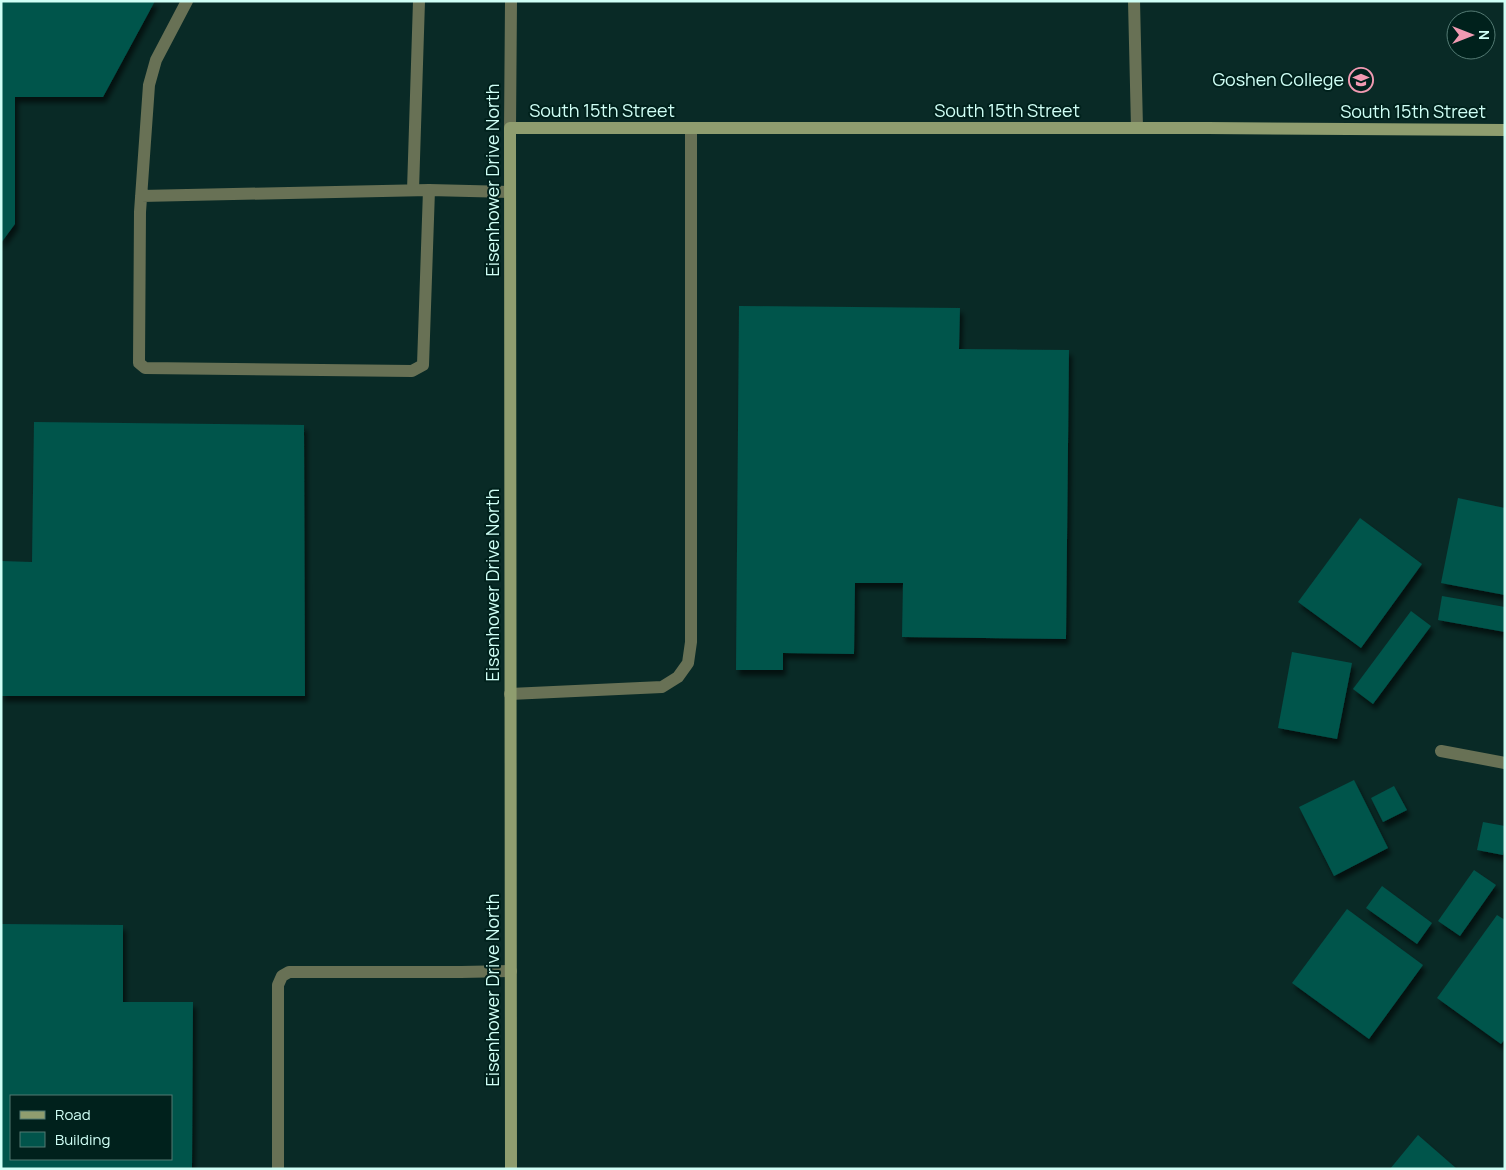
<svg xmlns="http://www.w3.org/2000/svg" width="1506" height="1170" font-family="Manrope,sans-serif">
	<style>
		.building { fill: #01544b; fill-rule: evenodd; filter: url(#shadow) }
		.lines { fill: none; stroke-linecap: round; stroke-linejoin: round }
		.lane { stroke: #687155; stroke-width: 12 }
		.street { stroke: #687155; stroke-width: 12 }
		.secondary { stroke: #8f9d6f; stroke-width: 12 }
		.labels { text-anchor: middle; stroke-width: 4; stroke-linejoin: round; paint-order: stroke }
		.poi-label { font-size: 18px; fill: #d0fff6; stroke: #00211c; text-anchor: end }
		.street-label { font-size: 18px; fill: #d0fff6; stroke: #00211c }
	</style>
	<defs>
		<filter id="shadow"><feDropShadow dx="3" dy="5.5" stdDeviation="2.5" flood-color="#0009"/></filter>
	</defs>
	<rect width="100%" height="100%" fill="#092a26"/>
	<!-- building -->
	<path class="building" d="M1,1h154l-52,96h-88v127l-14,19z
		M739,306l221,2 -1,41 110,1 -3,289 -164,-2 1,-54h-48l-1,71 -71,-1v17h-47z
		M34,422l270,3 1,271h-304v-135l31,1z
		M1458,498l47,10v87l-64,-12z
		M1360,518l62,46 -61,84 -63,-46z
		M1442,596l63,11v25l-67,-12z
		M1411,611l20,15 -58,78 -20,-15z
		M1292,652l60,11 -15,76 -59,-11z
		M1354,780l34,68 -54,28 -35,-69z
		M1394,786l13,24 -24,12 -12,-24z
		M1483,822l22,4v18l-2,11 -26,-5z
		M1474,870l22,15 -36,51 -22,-15z
		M1382,886l50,37 -15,21 -51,-36z
		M1347,909l76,56 -54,74 -77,-56z
		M1497,915l8,5v119l-4,5 -64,-46z
		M1,924l122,1v77h70l-1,167h-191zM11,1096h160v63h-160z
		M1418,1135l39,34h-67z"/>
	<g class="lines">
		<!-- lane -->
		<path class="lane" d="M187,1l-31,59 -7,25 -9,127 -1,151 6,5 267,3 11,-6 6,-175 81,2
			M1134,1l3,127
			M413,190l6,-189
			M141,196l288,-6
			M510,694l152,-7 16,-10 10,-14 3,-21v-514
			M278,1169v-184l4,-9 7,-4h172l50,-1"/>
		<!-- street -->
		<path class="street" d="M510,128l1,-127
			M1441,751l64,12"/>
		<!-- secondary -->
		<path class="secondary" d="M511,1169l-1,-1041h697l298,2"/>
	</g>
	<!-- icons -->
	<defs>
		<symbol id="university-ring" viewBox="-11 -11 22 22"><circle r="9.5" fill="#00211c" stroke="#f19ab2" stroke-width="1.5"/><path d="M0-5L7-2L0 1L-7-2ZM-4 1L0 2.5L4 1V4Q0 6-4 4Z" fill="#f19ab2"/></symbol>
	</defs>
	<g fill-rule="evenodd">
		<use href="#university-ring" x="1347" y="66" width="28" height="28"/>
	</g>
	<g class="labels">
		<!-- poi labels -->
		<g class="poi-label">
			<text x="1344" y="86">Goshen College</text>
		</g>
		<!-- street labels -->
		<g class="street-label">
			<text x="602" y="117">South 15th Street</text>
			<text x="1007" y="117">South 15th Street</text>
			<text x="1413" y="118">South 15th Street</text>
			<text transform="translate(493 180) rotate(-90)" y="6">Eisenhower Drive North</text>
			<text transform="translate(493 585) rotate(-90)" y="6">Eisenhower Drive North</text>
			<text transform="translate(493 990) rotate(-90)" y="6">Eisenhower Drive North</text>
		</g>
	</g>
	<!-- border -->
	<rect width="1506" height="1170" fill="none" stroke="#d0fff6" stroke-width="5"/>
	<!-- legend -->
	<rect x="10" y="1095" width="162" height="65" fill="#00211c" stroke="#537a73"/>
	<rect x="20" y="1111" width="25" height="8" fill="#8f9d6f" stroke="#537a73"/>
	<text x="55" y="1120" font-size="15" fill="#d0fff6">Road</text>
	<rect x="20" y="1132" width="25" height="15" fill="#01544b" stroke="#537a73"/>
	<text x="55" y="1145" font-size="15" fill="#d0fff6">Building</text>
	<!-- north arrow -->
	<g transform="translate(1471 35) rotate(90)"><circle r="24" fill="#00211c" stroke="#537a73"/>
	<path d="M0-4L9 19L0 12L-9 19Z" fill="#f19ab2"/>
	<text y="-8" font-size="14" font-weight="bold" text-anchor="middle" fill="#d0fff6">N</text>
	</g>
</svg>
